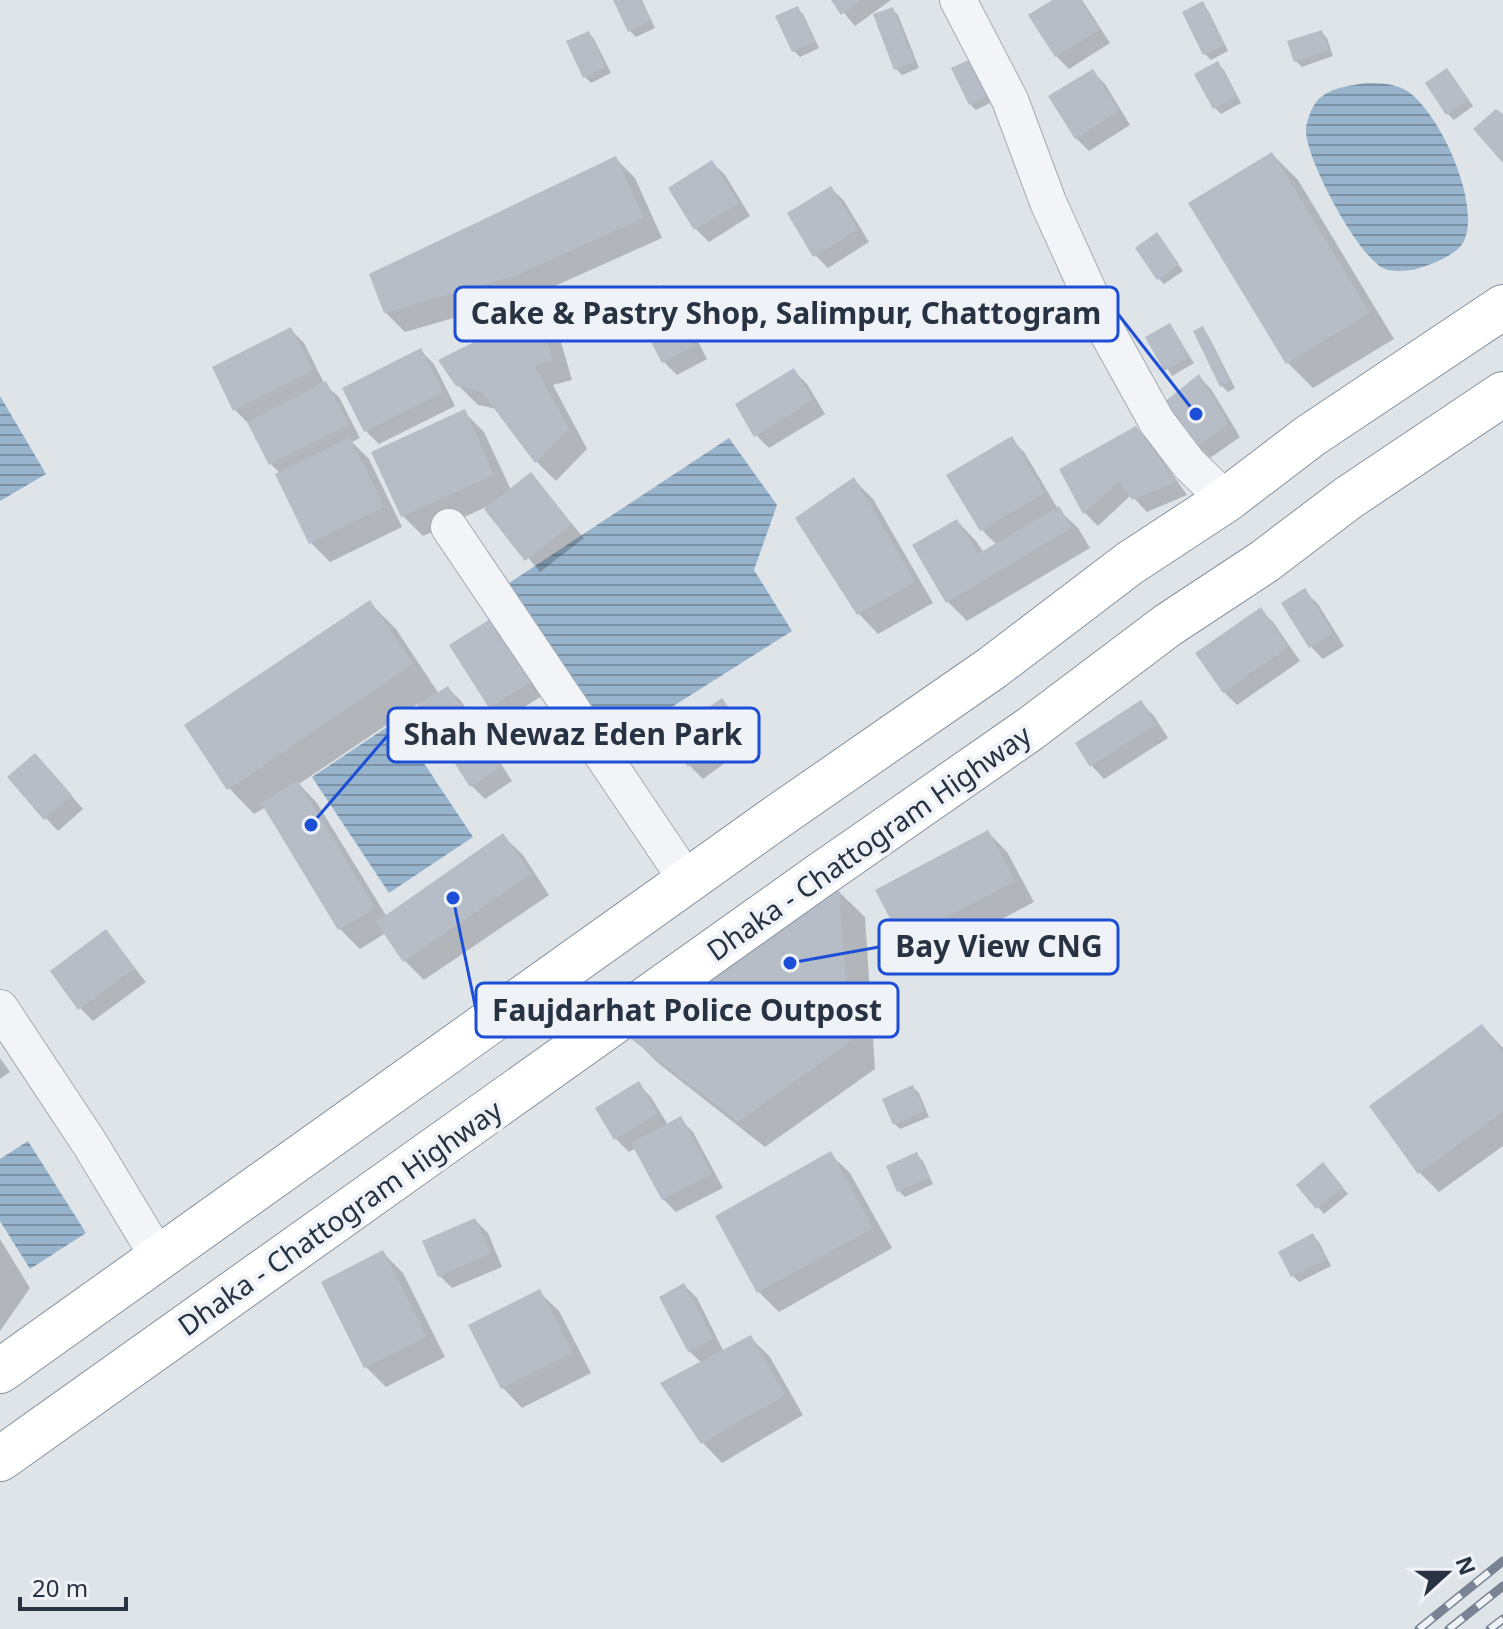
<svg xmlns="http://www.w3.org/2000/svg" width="1503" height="1629" font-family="'Noto Sans',sans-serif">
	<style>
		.water { fill: url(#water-rules) }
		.shadow { fill: #0003 }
		.building { fill: #b6bdc7 }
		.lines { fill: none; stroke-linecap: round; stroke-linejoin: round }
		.minor-casing { stroke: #a4abb4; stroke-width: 38 }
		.highway-casing { stroke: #8692a1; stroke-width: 46 }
		.minor { stroke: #f2f4f7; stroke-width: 36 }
		.highway { stroke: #fff; stroke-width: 44 }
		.rail-casing { stroke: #788494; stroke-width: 9 }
		.rail { stroke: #eff3f7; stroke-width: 6; stroke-dasharray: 18; stroke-linecap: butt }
		.labels { text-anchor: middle; stroke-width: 8; stroke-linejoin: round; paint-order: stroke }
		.street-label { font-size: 28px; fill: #273242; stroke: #eff3f7 }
		.leader { fill: none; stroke: #1d4ed8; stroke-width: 3 }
		.callout-dot { fill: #1d4ed8; stroke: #eff3f7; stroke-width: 3 }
		.callout { fill: #eff3f7; stroke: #1d4ed8; stroke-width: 3 }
		.callout-label { font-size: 30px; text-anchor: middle; font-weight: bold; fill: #273242 }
	</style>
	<defs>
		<pattern id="water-rules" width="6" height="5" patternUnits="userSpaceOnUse" patternTransform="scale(2)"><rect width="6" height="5" fill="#98b4cc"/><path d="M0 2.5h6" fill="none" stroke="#7c93a7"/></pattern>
	</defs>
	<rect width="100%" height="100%" fill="#dfe4e9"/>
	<!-- water -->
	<path class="water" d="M1366,83c15,0 28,0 41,8 33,21 76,116 56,152 -8,13 -33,22 -47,26 -7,2 -24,3 -31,0 -26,-10 -80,-111 -79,-139 0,-6 4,-18 7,-23 10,-19 35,-21 53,-24z
		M0,396l46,78 -46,27z
		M729,438l48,67 -23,65 38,61 -185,117 -104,-161z
		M396,721l77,116 -84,56 -77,-116z
		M28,1141l58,92 -56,36 -30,-48v-62z"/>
	<!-- shadow -->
	<path class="shadow" d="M615,0h27l13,28 -19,9 -6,-6z
		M833,0h58l-36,26z
		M1055,0h27l28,43 -41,26 -13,-13z
		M1202,4l6,6 20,41 -17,9 -6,-6z
		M797,8l6,6 16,34 -19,9 -6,-6 -16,-34z
		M892,9l6,6 21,53 -17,7 -6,-6z
		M1321,32l6,6 6,18 -31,11 -6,-6z
		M589,33l5,6 17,34 -20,10 -6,-6z
		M1218,64l6,6 17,33 -20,11 -6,-6z
		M954,69l42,31 -20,10 -6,-6z
		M1092,71l13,13 25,41 -41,26 -13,-13 -25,-41z
		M1452,76l21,30 -19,14 -6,-6z
		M1272,154l26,26 96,159 -81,49 -26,-26z
		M615,158l20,20 27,60 -125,56 -132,38 -20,-20z
		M712,162l13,13 25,41 -41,26 -13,-13 -25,-41z
		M831,188l13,13 25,41 -41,26 -13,-13z
		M1162,241l21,30 -19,13 -6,-6z
		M664,288l13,13 30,58 -30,16 -13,-13z
		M538,312l20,20 14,48 -19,5 34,64 -31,32 -20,-20 -39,-52 -19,-4 -20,-20z
		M1170,326l24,37 -22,13 -24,-38z
		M1202,329l6,6 27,53 -7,4 -6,-6z
		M291,330l13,13 21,42 14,12 21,41 -8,4 17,17 33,68 -72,35 -20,-20 -30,-69 -9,-9 -23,-41 -13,-13 -21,-42z
		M421,351l13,13 21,42 -76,38 -13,-13z
		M794,371l13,13 18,30 -56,34 -13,-13z
		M1198,376l13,13 29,48 -30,21 -13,-13z
		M464,412l20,20 27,58 19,-16 54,64 -44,34 -54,-65 -63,29 -20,-20 -29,-63z
		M1136,428l13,13 38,54 -40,17 -16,-17 -33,31 -13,-13 -23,-44z
		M1011,439l13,13 34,57 20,19 12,20 -123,73 -20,-20 10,-80 19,20 8,12 13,-8 -15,-15 -33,-55z
		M854,480l19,19 60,104 -55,31 -19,-20z
		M1305,591l13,13 26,42 -21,13 -13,-13z
		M370,603l26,26 43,65 9,-6 13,13 51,80 -27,18 -13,-13 -53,-83 -120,81 18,19 70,114 116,-81 20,19 26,40 -125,85 -19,-19 -19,-28 -26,16 -20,-20 -74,-122 -12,7 -25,-26z
		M1260,610l13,12 27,39 -63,44 -13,-13z
		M498,616l52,75 -47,29 -13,-13z
		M721,700l13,13 20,29 -51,37 -13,-13z
		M1141,703l13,13 14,22 -64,41 -12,-13z
		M47,768l36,41 -25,22 -12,-13z
		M988,832l19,20 27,50 -110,58 -20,-20z
		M839,892l26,25 10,152 -110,78 -107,-84 -25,-25z
		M106,932l40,50 -53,39 -13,-13z
		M1482,1026l21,22v98l-64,46 -19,-19 -48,-66z
		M0,1058l10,14 -10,7z
		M638,1084l13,13 17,28 12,-6 13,13 30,56 -47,24 -13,-13 -27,-51 -7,4 -13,-13 -19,-30z
		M913,1087l6,6 10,24 -29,12 -6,-6z
		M830,1154l20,19 42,75 -113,64 -20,-20 -42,-75z
		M917,1155l6,6 10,23 -28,13 -6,-6z
		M1329,1171l19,23 -24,20 -25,-29z
		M475,1220l13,13 14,34 -50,21 -13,-13z
		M1313,1236l6,6 12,24 -32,16 -6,-6 -12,-24z
		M0,1239l30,49 -30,43z
		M383,1253l20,20 42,84 -59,30 -20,-20z
		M684,1285l13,13 27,54 27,-14 19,19 33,58 -81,48 -19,-20 -1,-80 -13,-12z
		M539,1292l20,19 32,62 -69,35 -19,-20z"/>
	<!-- building -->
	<path class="building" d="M613,0h28l10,21 -23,11z
		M831,0h30l-20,15z
		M1052,0h28l19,30 -44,27 -27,-42z
		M1203,1l21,44 -21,10 -21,-43z
		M798,6l17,36 -23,10 -17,-36z
		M893,7l21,55 -20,8 -21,-56z
		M1322,30l7,20 -35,12 -7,-21z
		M589,31l17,36 -23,11 -17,-37z
		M975,57l17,37 -23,11 -18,-37z
		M1218,61l19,36 -24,12 -19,-35z
		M1447,68l22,32 -23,15 -21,-32z
		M1093,69l26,42 -44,28 -27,-43z
		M1496,109l7,5v49l-30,-34z
		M1272,152l98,161 -84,51 -98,-161z
		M616,156l28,62 -127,57 -133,38 -15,-39z
		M712,160l27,43 -45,27 -26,-42z
		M831,186l27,43 -45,28 -26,-44z
		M1157,232l22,32 -22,16 -22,-32z
		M664,285l31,60 -33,18 -31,-60z
		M539,310l14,50 -18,6 34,63 -34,34 -54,-72 -25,-5 -18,-26z
		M1170,323l20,34 -26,14 -19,-34z
		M1203,326l27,56 -10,5 -27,-56z
		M291,327l22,44 -80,40 -21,-44z
		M421,348l22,44 -79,40 -22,-44z
		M794,368l19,32 -59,37 -19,-33z
		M1199,374l30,50 -33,23 -34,-43z
		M326,381l23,44 -80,40 -22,-43z
		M465,409l29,66 -93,42 -30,-65z
		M1136,426l40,56 -44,18 -13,-19 -36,33 -24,-45z
		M1012,436l33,57 -65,38 -34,-56z
		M350,437l34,70 -75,37 -34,-70z
		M531,472l41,52 -47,37 -41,-52z
		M854,477l61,105 -58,33 -62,-97z
		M1059,506l13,22 -126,75 -34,-58 45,-26 21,35z
		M1305,588l28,45 -24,15 -28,-45z
		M370,600l43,64 -186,126 -43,-65z
		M1261,607l27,40 -65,46 -28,-40z
		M498,614l40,63 -49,31 -40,-63z
		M448,686l53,82 -31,19 -53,-82z
		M722,698l21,31 -55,38 -21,-30z
		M1141,700l15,24 -66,43 -15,-24z
		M35,753l37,42 -28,25 -37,-43z
		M298,781l77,127 -37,22 -77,-127z
		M988,830l27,51 -113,60 -27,-51z
		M503,833l28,41 -128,88 -27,-40z
		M839,889l11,153 -112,80 -108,-84z
		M106,929l29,39 -57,42 -28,-39z
		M1482,1024l21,28v60l-85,62 -49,-68z
		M639,1081l19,33 -44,26 -19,-32z
		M913,1085l12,26 -32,14 -11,-26z
		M681,1116l31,58 -50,26 -31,-57z
		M831,1151l42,77 -116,65 -42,-77z
		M917,1152l12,26 -32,14 -11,-26z
		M1323,1162l20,25 -27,22 -20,-24z
		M475,1218l16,35 -53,24 -16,-36z
		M1313,1233l13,27 -35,17 -13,-25z
		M383,1250l44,87 -63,31 -43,-86z
		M684,1283l29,56 -25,13 -29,-55z
		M540,1289l33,64 -72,36 -33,-64z
		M751,1335l34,60 -84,49 -41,-61z"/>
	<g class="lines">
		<defs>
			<path id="minor" d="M958,0l52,100 38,102 58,128 51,92 32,42 37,36
				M449,527l239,355
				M0,1008l90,136 69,114"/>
			<path id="highway" d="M0,1371l777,-554 215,-149 138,-105 96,-63 84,-64 193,-129
				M0,1459l816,-581 214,-149 138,-104 97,-64 83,-63 155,-104"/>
		</defs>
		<!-- minor casing -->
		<use href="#minor" class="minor-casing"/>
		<!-- highway casing -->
		<use href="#highway" class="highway-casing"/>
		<!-- minor -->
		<use href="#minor" class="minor"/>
		<!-- highway -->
		<use href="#highway" class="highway"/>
		<defs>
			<path id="rail" d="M1419,1629l84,-68
				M1449,1629l54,-43
				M1490,1629l13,-10"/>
		</defs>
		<!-- rail casing -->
		<use href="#rail" class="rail-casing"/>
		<!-- rail -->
		<use href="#rail" class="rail"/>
	</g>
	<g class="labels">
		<!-- street labels -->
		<g class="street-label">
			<text transform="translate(869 843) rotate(-35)" y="10">Dhaka - Chattogram Highway</text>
			<text transform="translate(340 1218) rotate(-35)" y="10">Dhaka - Chattogram Highway</text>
		</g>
	</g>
	<!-- callouts -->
	<path class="leader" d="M1196 414L1118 314M311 825L388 735M790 963L879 947M453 898L476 1010"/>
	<g class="callout-dot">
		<circle cx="1196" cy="414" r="8"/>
		<circle cx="311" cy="825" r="8"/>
		<circle cx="790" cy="963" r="8"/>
		<circle cx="453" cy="898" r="8"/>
	</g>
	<g class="callout">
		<rect x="455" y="287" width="663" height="54" rx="8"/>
		<rect x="388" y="708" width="371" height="54" rx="8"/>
		<rect x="879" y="920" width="239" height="54" rx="8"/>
		<rect x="476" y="983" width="422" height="54" rx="8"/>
	</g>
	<g class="callout-label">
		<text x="786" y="324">Cake &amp; Pastry Shop, Salimpur, Chattogram</text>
		<text x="573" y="745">Shah Newaz Eden Park</text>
		<text x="999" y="957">Bay View CNG</text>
		<text x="687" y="1021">Faujdarhat Police Outpost</text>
	</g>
	<!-- north arrow -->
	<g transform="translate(1447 1573) rotate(69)" stroke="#eff3f7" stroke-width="6" paint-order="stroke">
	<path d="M0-6L14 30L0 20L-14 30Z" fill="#273242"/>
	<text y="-12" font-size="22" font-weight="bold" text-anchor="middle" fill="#273242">N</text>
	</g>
	<!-- scale -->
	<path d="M20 1597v12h106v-12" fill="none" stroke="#273242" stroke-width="4"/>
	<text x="32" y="1597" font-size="24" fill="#273242" stroke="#eff3f7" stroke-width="6" paint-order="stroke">20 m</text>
</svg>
